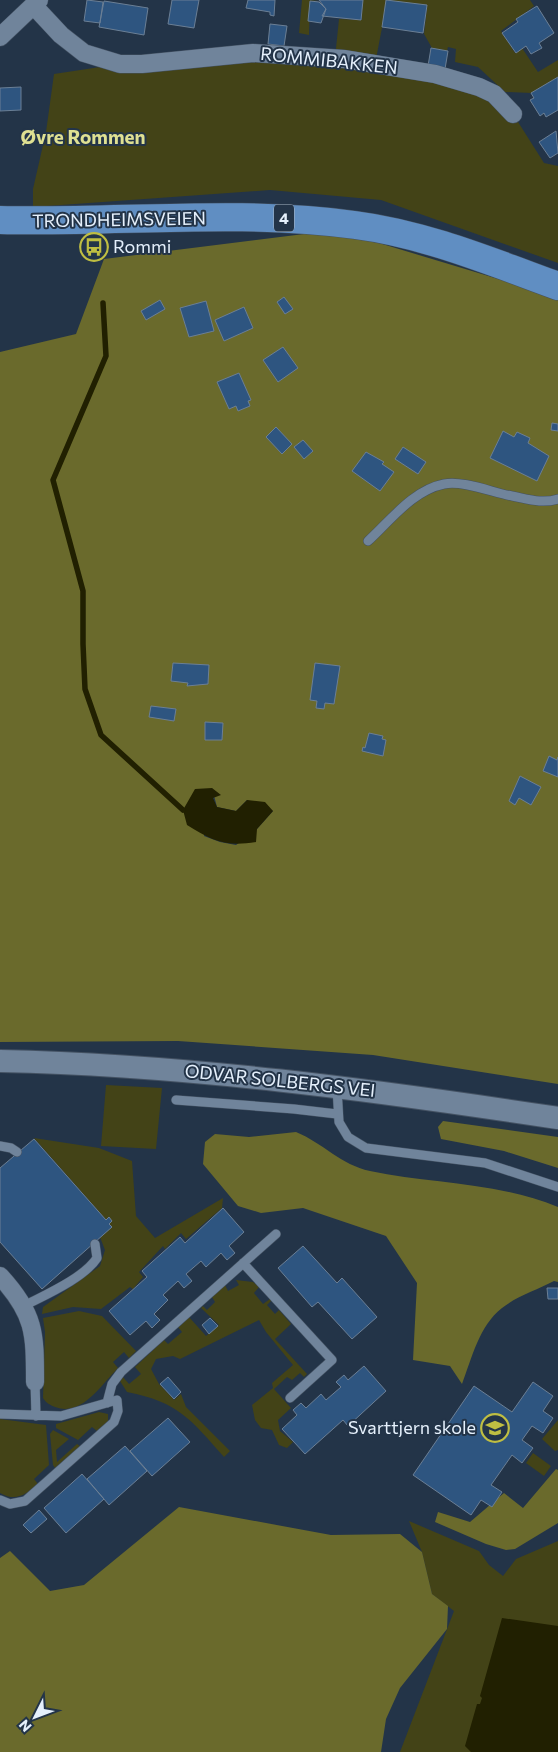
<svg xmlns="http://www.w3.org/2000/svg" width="558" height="1752" font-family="Commissioner,sans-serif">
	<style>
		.green { fill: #434317 }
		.forest { fill: #6a6a2c; fill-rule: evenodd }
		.water { fill: #212001 }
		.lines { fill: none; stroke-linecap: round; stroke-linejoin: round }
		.stream { stroke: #212001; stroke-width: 5.5 }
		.building { fill: #2e5580; stroke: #6b7f95 }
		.service-casing { stroke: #445263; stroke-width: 10 }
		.minor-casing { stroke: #445263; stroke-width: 19 }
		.tertiary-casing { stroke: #445263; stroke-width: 24 }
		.trunk-casing { stroke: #445263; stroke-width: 29 }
		.service { stroke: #70849b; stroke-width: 9 }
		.minor { stroke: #70849b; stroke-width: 18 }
		.tertiary { stroke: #70849b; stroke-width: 22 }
		.trunk { stroke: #608ec2; stroke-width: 28 }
		.labels { text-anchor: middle; stroke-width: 4; stroke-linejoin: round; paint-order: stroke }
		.shield { fill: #233448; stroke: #abb8c6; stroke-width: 1 }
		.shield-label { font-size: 16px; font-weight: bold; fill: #e5f0fc }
		.street-label { font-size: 18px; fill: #e5f0fc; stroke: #233448 }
		.poi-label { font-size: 18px; fill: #e5f0fc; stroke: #233448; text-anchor: start }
		.neighbourhood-label { font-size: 19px; font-weight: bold; fill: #dfe092; stroke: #233448 }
	</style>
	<rect width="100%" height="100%" fill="#233448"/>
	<!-- green -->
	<path class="green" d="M302,0h17l-9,1 -1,34 -10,-2z
		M362,0h168l4,6 -33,25 14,22 7,-5 16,24 20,-12v17l-26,16 -27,-1 -27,-25 -23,-5 1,-13 -8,-2 -1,4 -15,-3 -8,-14 3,-27 -40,-5 -12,62 104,23 34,27 31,49 14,3v97l-177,-63 -111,-10 -237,17v-18l13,-57 8,-58 66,-10 215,-6 4,-39 23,1z
		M106,1085l56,3 -6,61 -55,-3z
		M34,1138l65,10 33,13 4,55 19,22 68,-40 -1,10 -36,31 -5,-6 -16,16 -2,-3 -24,26 4,5 -10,12 -3,-2 -29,22 -28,-2 -31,7 1,-7 57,-41 5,-16 -7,-18 10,-10z
		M236,1280l17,2 6,5 -5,6 9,11 7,-5 1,2 -4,4 8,9 4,-4 12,14 -16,15 32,35 -3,3 -4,-4 -8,7 -5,-3 -13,12 17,19 -13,12 2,11 13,11 -6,6 -8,-3 -7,-15 -11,-2 -6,-8 -3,-15 21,-17 -1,-5 21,-18 -27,-33 -7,-12 -79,39 -7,-3 -17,3 -5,10 8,15 15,16 7,-6 5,13 44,44 -6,6c-33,-37 -45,-55 -97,-65l-7,-11 3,-4 6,7 12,-10 -6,-7 29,-27 4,4 14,-12 -4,-5 11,-10 17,19 13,-11 -18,-17 2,-2 4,4 8,-8 -3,-5 13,-12 3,6 11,-6z
		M79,1311l23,5 34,35 -7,7 -5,-6 -11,10 5,6c-17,17 -36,49 -63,39 -5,-2 -9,-4 -12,-9l2,-66 -2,-14z
		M99,1412l9,2v7l-11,10 -5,-4 -14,13 -22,-12v-4z
		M0,1419l46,6 3,40 -15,14 4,5c-13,11 -22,18 -38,9z
		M558,1420v30l-3,1 -13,-12z
		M53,1430l16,9 -13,11 1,12 20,-18 3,2 -25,22 -2,-3 -3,-31z
		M533,1453l18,13 -7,10 -18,-13z
		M409,1521l70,30 10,14 14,11 13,-17 42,-18v211h-158l54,-141 -22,-17 -10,-42z"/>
	<!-- forest -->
	<path class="forest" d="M336,230l222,67v787l-185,-29 -195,-14 -178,1v-690l76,-18 28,-75zM212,788l5,19 19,4 11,-11 26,11 -16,18 -21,16 -16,-3 -16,-6z
		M443,1121l115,16v31l-54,-17 -63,-12 -3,-12z
		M296,1132c27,11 45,33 74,39 61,13 129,11 188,36v75l-4,-1c-17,9 -37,15 -52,27 -23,18 -30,50 -40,76l-12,-18 -37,-6 4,-77 -31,-47 -83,-28 -42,5 -23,-7 -35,-42 2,-22 10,-8 34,3z
		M556,1469l2,1v53l-43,26 -9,1 -20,-6 -51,-22 3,-10 32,10 34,-29 19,15z
		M179,1507l152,28 69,-1 22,18 10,42 16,12 -1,23 -47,59 -14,31 -5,33h-381v-194l10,-7 40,40 34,-6z"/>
	<!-- water -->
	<path class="water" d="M212,788l9,7 -8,3 4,9 19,4 11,-11 18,2 8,9 -16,18 -1,13c-30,5 -44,-1 -69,-17l-4,-15 12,-21z
		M502,1618l56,8v126h-87l-6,-6 12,-42h3l2,-6 -2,-2z"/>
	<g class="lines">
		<!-- stream -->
		<path class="stream" d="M103,303l3,53 -53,124 30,111v53l2,45 16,46 82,75"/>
	</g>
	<!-- building -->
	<path class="building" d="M87,0l16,2 -3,21 -16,-2z
		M172,0h27l-5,28 -26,-4z
		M248,0h27l-1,16 -4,-1v-3l-24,-4z
		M319,0h44l-2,20 -39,-4 4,-7z
		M386,0l41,5 -4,28 -41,-6z
		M104,1l44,7 -4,27 -45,-8z
		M310,1l9,1 7,7 -5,14 -13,-2z
		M537,6l17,27 -15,10 3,5 -11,6 -5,-8 -10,7 -14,-20 16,-11 -2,-3z
		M270,24l17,2 -3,20 -16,-2z
		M431,48l17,3 -3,18 -17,-3z
		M558,77v33l-12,7 -2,-4 -4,3 -10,-16 4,-2 -3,-5z
		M21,87v23l-21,1v-23z
		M556,131l2,22 -8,5 -11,-16z
		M284,297l9,12 -8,5 -8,-12z
		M160,300l5,9 -19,11 -5,-9z
		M206,301l8,30 -25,6 -9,-29z
		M244,307l9,21 -29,13 -9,-21z
		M283,347l15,21 -20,14 -15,-22z
		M239,373l12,27 -3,1 2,5 -12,5 -2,-5 -7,3 -12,-27z
		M552,423l6,1v7l-7,-1z
		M276,427l16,17 -10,10 -16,-17z
		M503,431l11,6 3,-5 13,6 -2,5 21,13 -12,25 -47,-23z
		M303,440l10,11 -9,8 -10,-12z
		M403,447l23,15 -8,12 -23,-15z
		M366,452l18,10 -2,2 12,8 -14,19 -28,-20z
		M173,663l36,2 -1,19 -21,2 1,-3 -17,-2z
		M315,663l25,3 -6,38 -9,-1 -1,6 -8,-1 1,-7 -7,-1z
		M151,706l25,3 -2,12 -25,-4z
		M205,722l18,1 -1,17h-17z
		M369,733l14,3 -1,3 4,1 -3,16 -21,-5 1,-4 2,1z
		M549,756l8,4 1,-3v20l-15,-6z
		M520,776l21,11 -10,18 -12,-7 -4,7 -6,-4z
		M34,1139l72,81 3,-3 3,4 -3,3 3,3 -70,62 -42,-47v-74z
		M223,1208l21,24 -15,14 6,7 -8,7 -6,-7 -15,14 -5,-6 -15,13 6,7 -8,7 -6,-7 -15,14 5,5 -14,14 6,6 -8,8 -6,-7 -16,14 -21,-24 38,-34 -5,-6 38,-34 5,6z
		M303,1246l34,37 5,-5 35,39 -25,22 -34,-37 -6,5 -34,-39z
		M547,1288h11v11h-10z
		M210,1318l8,8 -9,8 -7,-9z
		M364,1366l22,25 -38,35 -5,-6 -38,34 -23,-25 15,-14 -4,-5 8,-7 5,5 15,-14 5,6 15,-13 -5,-5 8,-7 4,5z
		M168,1377l13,15 -7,7 -14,-15z
		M533,1382l20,14 -10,15 10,7 -10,15 -11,-7 -10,14 11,8 -11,15 -10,-8 -21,30 11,7 -10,15 -11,-7 -10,15 -58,-40 61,-89 38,26z
		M168,1418l22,24 -38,34 -22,-25z
		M125,1446l22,25 -38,34 -22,-26z
		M82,1474l22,25 -38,34 -22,-25z
		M39,1510l8,9 -16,14 -8,-8z"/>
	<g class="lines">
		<defs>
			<path id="service" d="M368,541c22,-20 45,-51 76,-57 19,-4 50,9 68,12 16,3 30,8 46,3
				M337,1088l2,34 9,15 18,11 119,15 73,24
				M176,1100l118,9 43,5
				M0,1146l11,2 6,4
				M243,1263l89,97 -42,38
				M24,1306c21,-11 60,-28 73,-48l-2,-14
				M35,1382l1,34
				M107,1403l5,-19 9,-12 155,-138
				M0,1414l61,2 56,-16 1,11 -4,11 -89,79 -15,3 -10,-4"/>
			<path id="minor" d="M34,6l27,29 23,18 36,11h22l111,-11 91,6 91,15 44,13 15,7 19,20
				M0,37l39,-37
				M0,1276c35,38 35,57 35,106"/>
			<path id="tertiary" d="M0,1061c188,4 373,29 558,57"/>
			<path id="trunk" d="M0,220c118,3 238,-11 355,5 70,9 137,37 203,61"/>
		</defs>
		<!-- service casing -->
		<use href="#service" class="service-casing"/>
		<!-- minor casing -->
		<use href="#minor" class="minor-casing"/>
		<!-- tertiary casing -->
		<use href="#tertiary" class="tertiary-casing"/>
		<!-- trunk casing -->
		<use href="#trunk" class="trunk-casing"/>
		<!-- service -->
		<use href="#service" class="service"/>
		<!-- minor -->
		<use href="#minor" class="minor"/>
		<!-- tertiary -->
		<use href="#tertiary" class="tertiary"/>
		<!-- trunk -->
		<use href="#trunk" class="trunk"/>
	</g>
	<!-- icons -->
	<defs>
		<symbol id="bus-ring" viewBox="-11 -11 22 22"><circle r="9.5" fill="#233448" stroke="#bfbe42" stroke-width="1.5"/><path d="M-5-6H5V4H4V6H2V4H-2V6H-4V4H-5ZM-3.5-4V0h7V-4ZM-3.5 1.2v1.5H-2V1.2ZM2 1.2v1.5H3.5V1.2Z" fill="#bfbe42"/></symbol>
		<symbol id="school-ring" viewBox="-11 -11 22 22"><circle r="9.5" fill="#233448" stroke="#bfbe42" stroke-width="1.5"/><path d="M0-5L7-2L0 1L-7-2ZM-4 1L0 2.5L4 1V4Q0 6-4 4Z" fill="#bfbe42"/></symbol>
	</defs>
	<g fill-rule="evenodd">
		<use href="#bus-ring" x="78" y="231" width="32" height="32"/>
		<use href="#school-ring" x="479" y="1412" width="32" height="32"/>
	</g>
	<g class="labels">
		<!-- shield labels -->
		<rect class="shield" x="274" y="204.5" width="20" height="27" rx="4"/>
		<g class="shield-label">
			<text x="284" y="224">4</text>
		</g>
		<!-- street labels -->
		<g class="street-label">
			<text transform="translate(329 61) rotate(6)" y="6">ROMMIBAKKEN</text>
			<text transform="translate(119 220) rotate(-1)" y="6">TRONDHEIMSVEIEN</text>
			<text transform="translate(280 1081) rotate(6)" y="6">ODVAR SOLBERGS VEI</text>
		</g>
		<!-- poi labels -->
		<g class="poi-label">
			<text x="113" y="253">Rommi</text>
			<text x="476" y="1434" text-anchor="end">Svarttjern skole</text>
		</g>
		<!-- neighbourhood labels -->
		<g class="neighbourhood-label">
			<text x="83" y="144">Øvre Rommen</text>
		</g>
	</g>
	<!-- north arrow -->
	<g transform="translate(35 1717) rotate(228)" stroke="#233448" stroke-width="4" paint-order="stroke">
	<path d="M0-4L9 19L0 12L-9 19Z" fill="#e5f0fc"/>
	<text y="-8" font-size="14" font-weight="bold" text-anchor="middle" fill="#e5f0fc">N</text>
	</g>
</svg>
